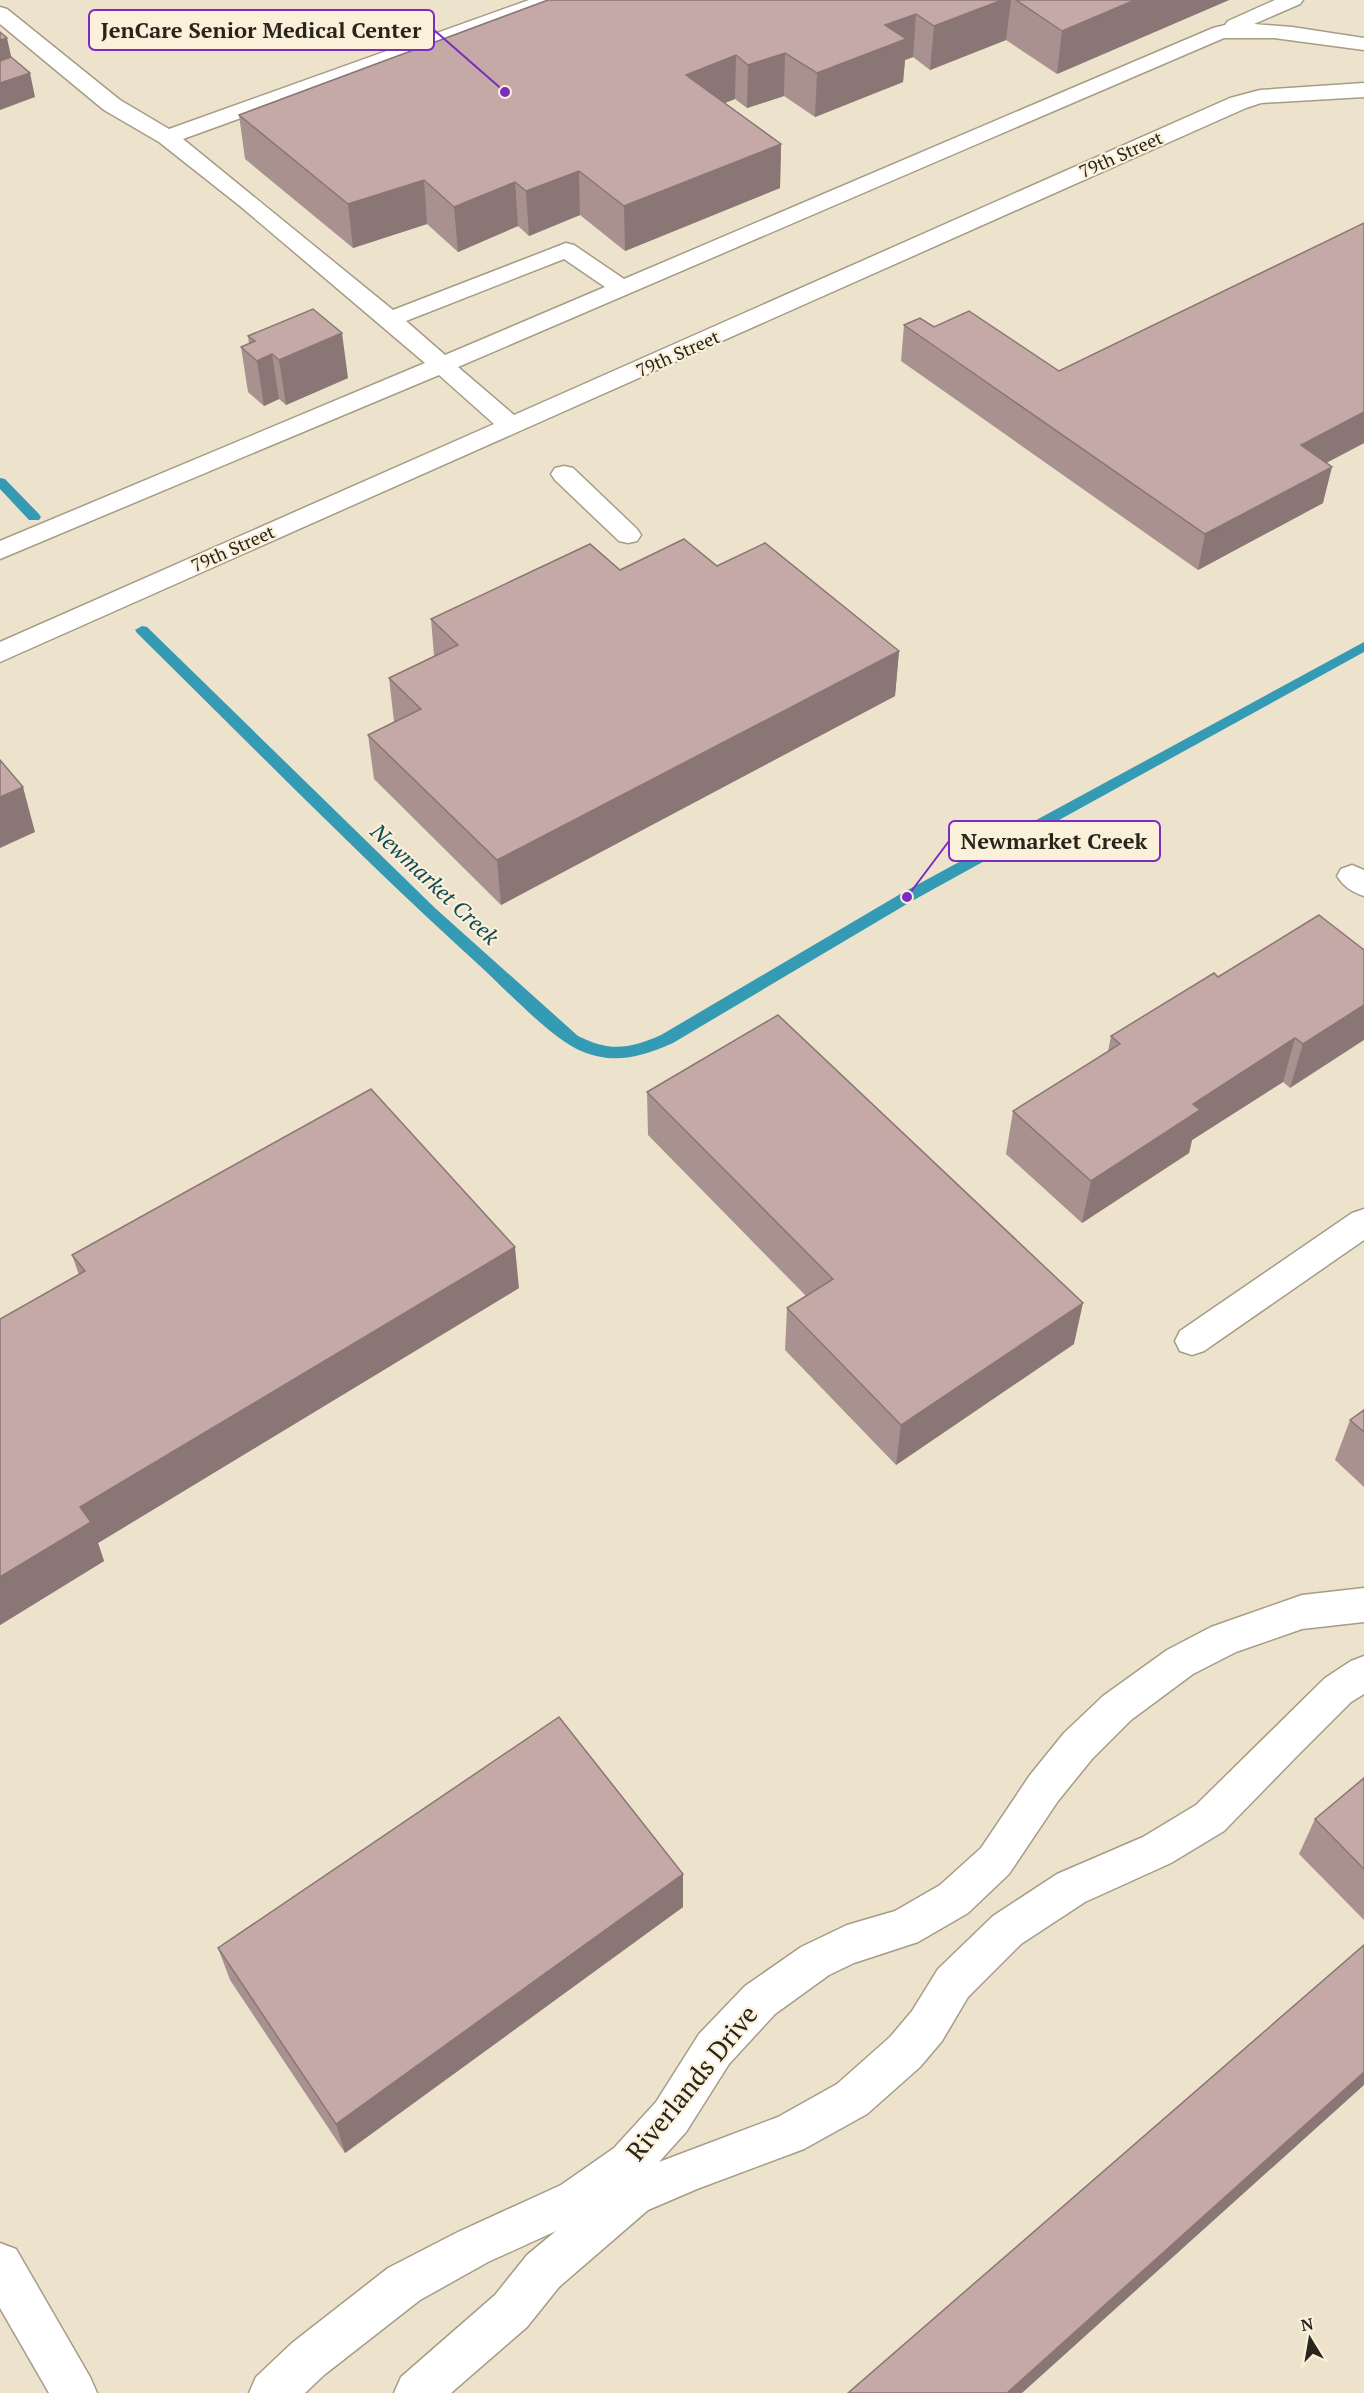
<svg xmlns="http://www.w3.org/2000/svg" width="1364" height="2393" font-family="'PT Serif',serif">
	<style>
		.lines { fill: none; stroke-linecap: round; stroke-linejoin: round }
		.stream { fill: #359bb4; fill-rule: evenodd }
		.minor-casing { stroke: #a69c86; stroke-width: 3 }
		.major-casing { stroke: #a69c86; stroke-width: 3 }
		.minor { fill: #fff; fill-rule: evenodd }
		.major { fill: #fff; fill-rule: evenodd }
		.wall { fill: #a9918f }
		.shaded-wall { fill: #8a7674 }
		.building { fill: #c5a9a6; stroke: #8a7674; stroke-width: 1.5 }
		.labels { text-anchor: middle; stroke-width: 4.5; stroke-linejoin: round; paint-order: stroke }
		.far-street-label { font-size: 18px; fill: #29251d; stroke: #fbf0d9 }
		.water-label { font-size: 22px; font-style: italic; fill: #104a58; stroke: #fbf0d9 }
		.near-street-label { font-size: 26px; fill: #29251d; stroke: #fbf0d9 }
		.leader { fill: none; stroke: #7b2cbf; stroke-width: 2 }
		.callout-dot { fill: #7b2cbf; stroke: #fbf0d9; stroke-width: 2 }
		.callout { fill: #fbf0d9; stroke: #7b2cbf; stroke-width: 2 }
		.callout-label { font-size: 22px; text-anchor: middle; font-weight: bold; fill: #29251d }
	</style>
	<rect width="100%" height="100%" fill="#ede3cc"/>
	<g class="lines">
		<!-- stream -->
		<path class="stream" d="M0,478l5,1 34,35 2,3 -2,3h-10l-29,-31z
			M142,626l5,1 288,281 143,128c32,16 51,13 83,-1l241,-142 462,-251v10l-452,249 -239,142c-32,14 -59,22 -92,8 -29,-12 -76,-62 -101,-85 -118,-107 -229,-221 -343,-333l-2,-3z"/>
		<defs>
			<path id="minor" d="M529,0h30l-3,4 -373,135 210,171 173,-67 8,2 50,34 589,-251 12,-3 3,-4 47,-21h28l-3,4 -46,20 38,3 72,11v12l-90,-12h-50l-766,329 56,48 716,-317 30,-8 104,-7v14l-103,6 -15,5 -1246,554v-20l494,-218 -55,-49 -439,184v-18l425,-178 -185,-157 -81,-64 -55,-32 -104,-86v-17l7,2 113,91 49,29zM564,259l41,28 -160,68 -39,-34z
				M564,466l9,2 64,61 4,6 -4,6 -9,2 -9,-2 -64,-61 -4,-6 4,-6z
				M1352,865l12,5v26c-12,-4 -20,-9 -27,-20l4,-7z
				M1364,1209v31l-160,111 -12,4 -12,-4 -5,-10 5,-10 172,-118z
				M1364,1588v34l-62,7 -66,23 -43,22 -62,46 -39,39 -34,42 -49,73 -41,39 -50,29 -64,21 -25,12 -54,39 -46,50 -43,68 -27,30 119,-45 59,-33 53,-47 22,-26 26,-42 55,-53 64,-42 86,-37 53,-32 129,-127 26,-17 13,-5v38l-13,8 -53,53 -74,76 -53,32 -86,39 -64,42 -53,53 -26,44 -22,26 -53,47 -63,35 -107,40 -49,21 -89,77 -32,40 -76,66h-57l7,-16 94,-82 32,-40 29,-24 -68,31 -68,38 -96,75 -19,18h-56l7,-16 36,-34 96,-75 70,-36 103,-47 53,-37 42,-46 43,-68 46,-48 56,-39 46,-22 48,-14 45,-26 41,-37 49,-73 34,-42 39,-37 64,-46 44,-23 91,-32z"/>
			<path id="major" d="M0,2243l16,6 74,128 7,16h-48l-49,-85z"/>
		</defs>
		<!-- minor casing -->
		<use href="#minor" class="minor-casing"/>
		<!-- major casing -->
		<use href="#major" class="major-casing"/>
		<!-- minor -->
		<use href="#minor" class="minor"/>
		<!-- major -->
		<use href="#major" class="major"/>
	</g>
	<!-- wall -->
	<path class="wall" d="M548,0h681l-172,74 -51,-34 -76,30 -17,-13 -8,3 -2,22 -88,35 -31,-21 -37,12 -12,-9 -10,4 56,41 -1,44 -155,63 -45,-36 -51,21 -11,-10 -60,26 -31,-28 -74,24 -108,-89 -6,-44z
		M1364,223v220l-38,20 -3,40 -125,67 -297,-209 3,-36 30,2 125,44z
		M248,336l100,42 -62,27 -7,-6 -15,7 -16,-14 -7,-45 8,-3z
		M717,566l182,85 -4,45 -394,209 -127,-126 -6,-44 26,-13 -5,-44 45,-22 -3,-37 189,-49z
		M1364,950l-74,138 -7,-6 -91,58 -3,13 -107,70 -76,-69 7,-43 95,-60 3,-15 107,-59z
		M647,1092l427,252 -178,121 -111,-115 2,-42 19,-12 -158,-161z
		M72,1255l447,33 -421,255 6,18 -104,64v-306l79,-44z
		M1364,1410v77l-29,-27 15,-40z
		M1364,1778v142l-65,-66 16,-35z
		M683,1874v33l-338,246 -115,-173 -12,-32z"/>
	<!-- shaded-wall -->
	<path class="shaded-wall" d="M1002,0h9l-5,40 -76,30 4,-44z
		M1135,0h94l-172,74 5,-43z
		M916,14l-3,43 -8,3 -2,22 -88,35 2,-44 68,-48z
		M7,38l9,40 14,-5 5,24 -35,13v-70z
		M785,53l-1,43 -37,12 1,-43z
		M736,55l-1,44 -49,19v-43z
		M781,144l-1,44 -155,63 -1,-45z
		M579,171l1,44 -51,21 -3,-45z
		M424,180l3,44 -74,24 -5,-44z
		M515,182l3,44 -60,26 -4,-45z
		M342,333l6,45 -62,27 -7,-45z
		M272,354l7,45 -15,7 -7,-45z
		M1364,412v31l-72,38 9,-36z
		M1332,467l-9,36 -125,67 7,-36z
		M899,651l-4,45 -394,209 -4,-45z
		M23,787l12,45 -35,16v-51z
		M1364,1005v35l-74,48 13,-44z
		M1295,1038l-12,44 -91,58 -3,13 -107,70 9,-42 102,-77z
		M515,1247l4,41 -421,255 6,18 -104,64v-48l80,-70z
		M1083,1303l-9,41 -178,121 5,-40z
		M683,1874v33l-338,246 -9,-29z
		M1364,2072v13l-342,308h-15z"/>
	<!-- building -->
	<path class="building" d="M548,0h454l-68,26 -18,-12 -31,11 21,14 -89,34 -32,-20 -37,12 -12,-10 -50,20 95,69 -157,62 -45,-35 -53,20 -11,-9 -61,25 -30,-27 -76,24 -109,-89z
		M1016,0h119l-73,31z
		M0,32l7,6 -7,2z
		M11,57l19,16 -30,10v-22z
		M1364,223v189l-63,33 31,22 -127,67 -301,-209 16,-7 14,9 35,-16 90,60z
		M313,309l29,24 -63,27 -7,-6 -15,7 -16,-14 14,-6 -7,-5z
		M684,539l33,27 48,-23 134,108 -402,209 -129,-125 53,-26 -32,-31 69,-33 -27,-26 159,-75 30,26z
		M0,760l23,27 -23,10z
		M1319,915l45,35v55l-61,39 -8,-6 -102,66 7,6 -109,71 -78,-70 107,-67 -9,-8 103,-63 4,4z
		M778,1015l305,288 -182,122 -114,-117 46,-29 -186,-187z
		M371,1089l144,158 -435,260 11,15 -91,55v-258l85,-48 -13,-16z
		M1364,1410v22l-14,-12z
		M559,1717l124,157 -347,250 -118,-176z
		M1364,1778v91l-49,-50z
		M1364,1945v127l-357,321h-159z"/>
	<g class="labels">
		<!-- far-street labels -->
		<g class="far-street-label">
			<text transform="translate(1121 155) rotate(-24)" y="6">79th Street</text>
			<text transform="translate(678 354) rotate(-24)" y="6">79th Street</text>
			<text transform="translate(233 549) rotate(-24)" y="6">79th Street</text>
		</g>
		<!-- water labels -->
		<g class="water-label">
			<text transform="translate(435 884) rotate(43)" y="8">Newmarket Creek</text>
		</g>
		<!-- near-street labels -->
		<g class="near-street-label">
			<text transform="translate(692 2083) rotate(-51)" y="9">Riverlands Drive</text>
		</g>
	</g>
	<!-- callouts -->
	<path class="leader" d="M505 92L434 30M907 897L949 841"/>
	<g class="callout-dot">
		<circle cx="505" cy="92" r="6"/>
		<circle cx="907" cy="897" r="6"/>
	</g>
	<g class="callout">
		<rect x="89" y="10" width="345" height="40" rx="6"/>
		<rect x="949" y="821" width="211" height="40" rx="6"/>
	</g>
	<g class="callout-label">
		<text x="261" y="38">JenCare Senior Medical Center</text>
		<text x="1054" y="849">Newmarket Creek</text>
	</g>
	<!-- north arrow -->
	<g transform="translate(1310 2339) rotate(349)" stroke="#fbf0d9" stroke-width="4.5" paint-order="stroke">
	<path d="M0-4.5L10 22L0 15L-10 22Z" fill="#29251d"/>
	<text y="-9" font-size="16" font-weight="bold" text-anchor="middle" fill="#29251d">N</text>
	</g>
</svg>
